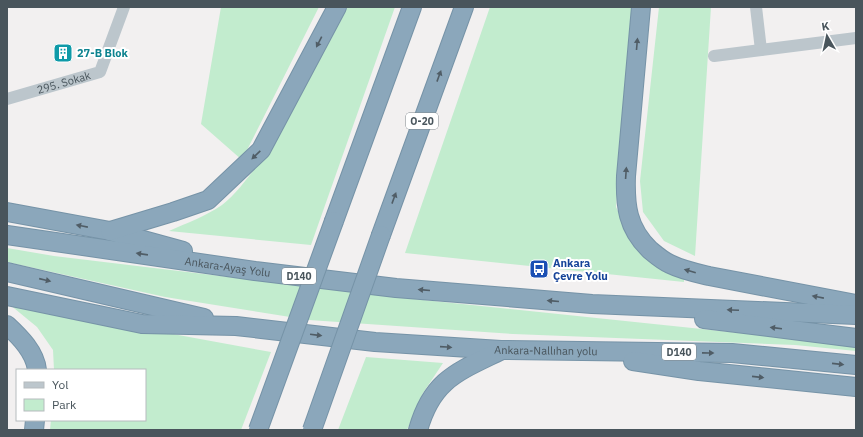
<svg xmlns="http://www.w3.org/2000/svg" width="863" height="437" font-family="'IBM Plex Sans',sans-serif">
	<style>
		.green { fill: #c2ecce }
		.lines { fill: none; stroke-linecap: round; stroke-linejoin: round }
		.highway-casing { stroke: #7693a7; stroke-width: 20 }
		.minor { stroke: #bcc6cc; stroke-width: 12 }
		.highway { stroke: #8ba7bb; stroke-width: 18 }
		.highway-bridge-casing { stroke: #7693a7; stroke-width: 20; stroke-linecap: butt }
		.highway-bridge { stroke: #8ba7bb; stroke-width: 18 }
		.oneway { fill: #505d66 }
		.labels { text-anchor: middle; stroke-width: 4; stroke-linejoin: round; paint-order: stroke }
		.shield { fill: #fff; stroke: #80888d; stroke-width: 1 }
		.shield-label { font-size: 10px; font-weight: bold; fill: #49555c }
		.culture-label { font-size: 11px; font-weight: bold; fill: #0d838f; stroke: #fff; text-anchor: start }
		.street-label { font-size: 11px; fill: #49555c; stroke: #fff }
		.transit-label { font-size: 11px; font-weight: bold; fill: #164399; stroke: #fff; text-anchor: start }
	</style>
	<rect width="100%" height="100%" fill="#f2f0f0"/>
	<!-- green -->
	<path class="green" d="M221,7h98l-77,153 -41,-36z
		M342,7h53l-84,238 -142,-14c18,-8 37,-15 53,-26 13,-10 24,-25 34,-38z
		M490,7h142l-16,200 12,24 56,46v5l-279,-29z
		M659,7h52l-16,249 -31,-15 -21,-29 -3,-31z
		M7,248l47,8 341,41 461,48v6l-61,-6 -282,-11 -204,-14 -144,-23 -158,-35z
		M9,304l262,48 -30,78h-191l1,-10h94v-50h-91l-1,-20 -16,-23z
		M366,357l77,6 -20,30 -16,37h-69z"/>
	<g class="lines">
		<defs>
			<g id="highway">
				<path d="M641,7l-15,169c-1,29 1,52 24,74 6,5 13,11 20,14 12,6 26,9 39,12l147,28"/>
				<path d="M7,212l103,19 73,20"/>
				<path d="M334,221l78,-214"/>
				<path d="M110,231l63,-19 35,-12 53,-50 76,-143"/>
				<path id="s2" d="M7,235l248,36 141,17 196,16 264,11"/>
				<path d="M381,235l83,-228"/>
				<path d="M7,272l197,46"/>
				<path id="s3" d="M7,296l135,28 94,2 139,16 126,8 231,3 124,12"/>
				<path d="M704,319l152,19"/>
				<path d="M7,325c13,12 28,27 30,45"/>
				<path d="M633,361l66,10 157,16"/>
				<path d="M34,430l1,-10"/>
				<path d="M418,430c14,-50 39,-58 82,-79"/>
			</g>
		</defs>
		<!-- highway casing -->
		<use href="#highway" class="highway-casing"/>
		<!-- minor -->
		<g class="minor">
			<path d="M756,7l5,43"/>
			<path d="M714,56l142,-18"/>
			<path id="s1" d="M7,99l93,-27 24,-65"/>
		</g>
		<!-- highway -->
		<use href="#highway" class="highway"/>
		<defs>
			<path id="highway-bridge" d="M258,430l76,-209
				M312,430l69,-195"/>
		</defs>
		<!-- highway-bridge casing -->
		<use href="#highway-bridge" class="highway-bridge-casing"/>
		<!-- highway-bridge -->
		<use href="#highway-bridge" class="highway-bridge"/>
	</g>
	<!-- one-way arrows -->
	<defs><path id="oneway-solid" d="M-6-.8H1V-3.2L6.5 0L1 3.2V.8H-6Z"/></defs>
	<g class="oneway">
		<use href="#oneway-solid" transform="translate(319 42) rotate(117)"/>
		<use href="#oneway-solid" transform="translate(637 44) rotate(-85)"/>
		<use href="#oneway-solid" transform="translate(439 76) rotate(-70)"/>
		<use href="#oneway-solid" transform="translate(256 155) rotate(136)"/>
		<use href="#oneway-solid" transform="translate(626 173) rotate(-86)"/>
		<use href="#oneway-solid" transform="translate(394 198) rotate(-70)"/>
		<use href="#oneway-solid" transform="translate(82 226) rotate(-169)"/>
		<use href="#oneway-solid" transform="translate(142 254) rotate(-172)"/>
		<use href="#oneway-solid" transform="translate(690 271) rotate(-164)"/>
		<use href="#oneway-solid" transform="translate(45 280) rotate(13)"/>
		<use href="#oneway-solid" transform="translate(424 290) rotate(-175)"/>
		<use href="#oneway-solid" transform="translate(818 297) rotate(-169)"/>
		<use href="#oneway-solid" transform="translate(553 301) rotate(-175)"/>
		<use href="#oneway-solid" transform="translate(733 310) rotate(-178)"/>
		<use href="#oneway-solid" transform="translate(776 328) rotate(-173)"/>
		<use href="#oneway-solid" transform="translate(316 335) rotate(7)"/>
		<use href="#oneway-solid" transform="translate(446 347) rotate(4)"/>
		<use href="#oneway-solid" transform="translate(708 353) rotate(1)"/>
		<use href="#oneway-solid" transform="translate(838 364) rotate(6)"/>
		<use href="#oneway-solid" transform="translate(758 377) rotate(6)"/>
	</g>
	<!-- icons -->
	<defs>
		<symbol id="building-square" viewBox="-11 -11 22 22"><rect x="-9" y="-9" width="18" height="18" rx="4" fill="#0f9aa8" stroke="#fff"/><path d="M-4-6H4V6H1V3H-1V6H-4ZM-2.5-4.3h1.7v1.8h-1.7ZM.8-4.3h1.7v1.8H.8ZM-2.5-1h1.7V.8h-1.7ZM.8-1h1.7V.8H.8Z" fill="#fff"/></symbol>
		<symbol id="bus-square" viewBox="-11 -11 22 22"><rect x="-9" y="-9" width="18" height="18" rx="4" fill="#1a4fb4" stroke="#fff"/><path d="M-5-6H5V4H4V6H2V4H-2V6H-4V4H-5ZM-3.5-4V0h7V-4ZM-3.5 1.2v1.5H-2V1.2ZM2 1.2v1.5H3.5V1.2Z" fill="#fff"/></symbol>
	</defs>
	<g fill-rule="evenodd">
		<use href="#building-square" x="52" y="42" width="22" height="22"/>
		<use href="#bus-square" x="528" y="258" width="22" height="22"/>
	</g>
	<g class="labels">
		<!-- shield labels -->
		<g class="shield">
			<rect x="406" y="113" width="32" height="16" rx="3"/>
			<rect x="282" y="268" width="34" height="16" rx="3"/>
			<rect x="662" y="344" width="34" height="16" rx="3"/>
		</g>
		<g class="shield-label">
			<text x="422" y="125">O-20</text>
			<text x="299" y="280">D140</text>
			<text x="679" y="356">D140</text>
		</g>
		<!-- culture labels -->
		<g class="culture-label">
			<text x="77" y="57">27-B Blok</text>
		</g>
		<!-- street labels -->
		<g class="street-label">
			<text dy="4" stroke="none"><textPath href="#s1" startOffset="59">295. Sokak</textPath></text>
			<text dy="4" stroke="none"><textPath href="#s2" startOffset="223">Ankara-Ayaş Yolu</textPath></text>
			<text dy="4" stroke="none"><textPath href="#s3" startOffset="543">Ankara-Nallıhan yolu</textPath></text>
		</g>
		<!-- transit labels -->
		<g class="transit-label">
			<text x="553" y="267">Ankara<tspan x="553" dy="13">Çevre Yolu</tspan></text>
		</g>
	</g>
	<!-- border -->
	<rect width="863" height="437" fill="none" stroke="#49555c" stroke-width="16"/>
	<!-- legend -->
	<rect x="16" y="369" width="130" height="52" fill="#ffffff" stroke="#b6bbbe"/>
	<rect x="24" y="382" width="20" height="6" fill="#bcc6cc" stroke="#b6bbbe"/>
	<text x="52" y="389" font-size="12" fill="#49555c">Yol</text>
	<rect x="24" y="399" width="20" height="12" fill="#c2ecce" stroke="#b6bbbe"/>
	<text x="52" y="409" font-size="12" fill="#49555c">Park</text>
	<!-- north arrow -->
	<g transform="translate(827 36) rotate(351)" stroke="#ffffff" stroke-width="3" paint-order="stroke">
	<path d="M0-3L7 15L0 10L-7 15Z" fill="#49555c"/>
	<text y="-6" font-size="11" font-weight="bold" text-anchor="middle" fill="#49555c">K</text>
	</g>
</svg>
